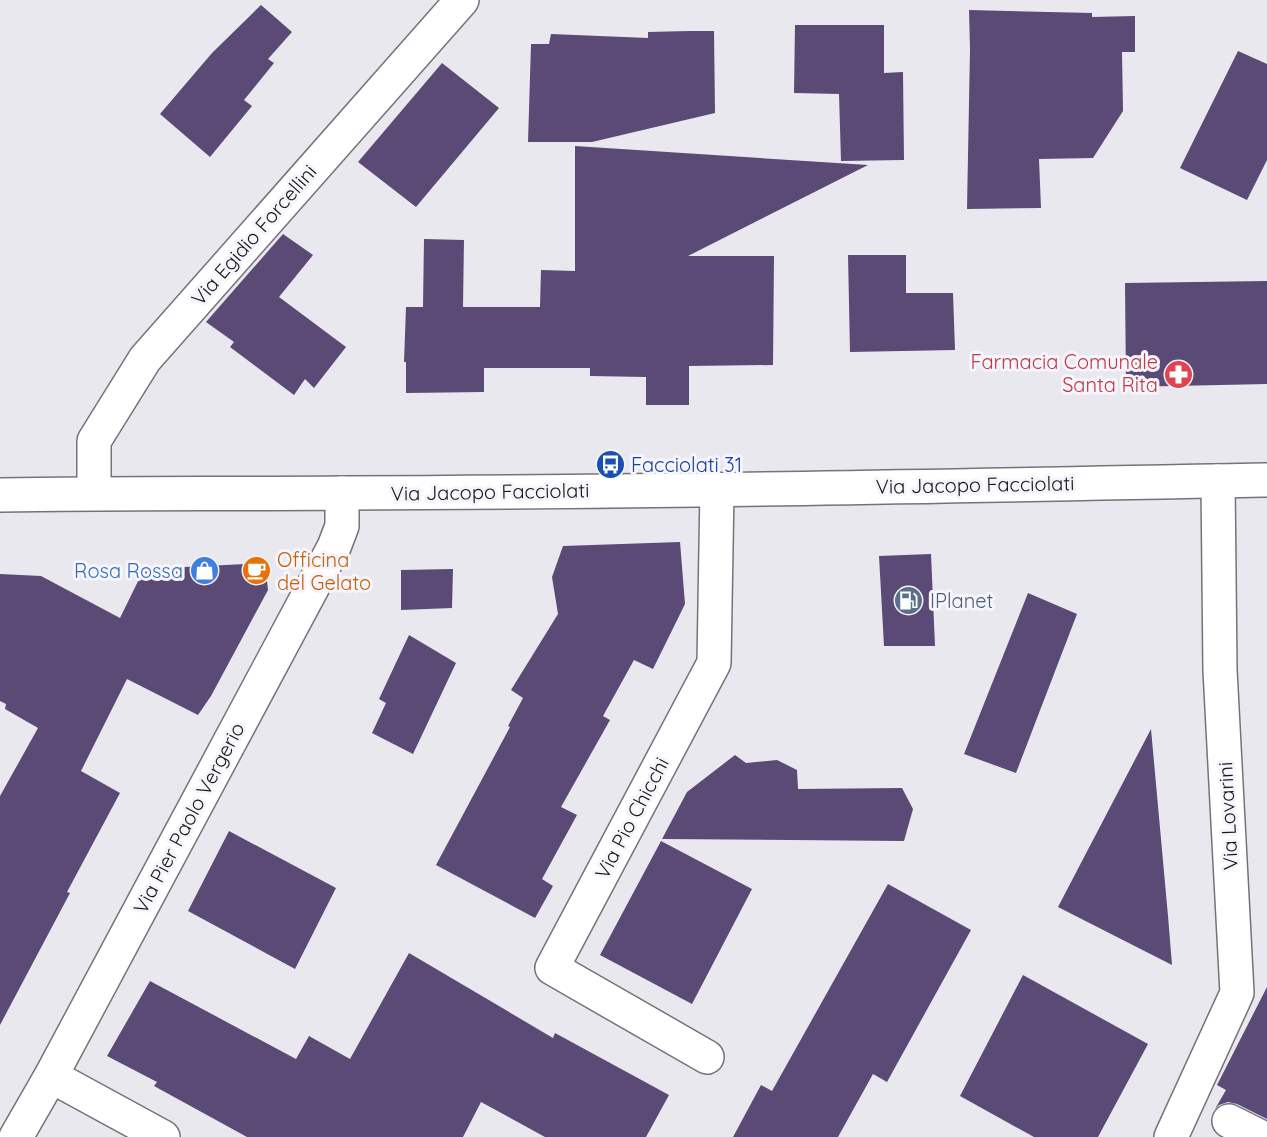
<svg xmlns="http://www.w3.org/2000/svg" width="1267" height="1137" font-family="Quicksand,sans-serif">
	<style>
		.building { fill: #5a4a75 }
		.lines { fill: none; stroke-linecap: round; stroke-linejoin: round }
		.minor-casing { stroke: #757379; stroke-width: 36 }
		.major-casing { stroke: #757379; stroke-width: 36 }
		.minor { stroke: #fff; stroke-width: 33 }
		.major { stroke: #fff; stroke-width: 33 }
		.labels { text-anchor: middle; stroke-width: 6; stroke-linejoin: round; paint-order: stroke }
		.street-label { font-size: 20px; fill: #151416; stroke: #f7f5fc }
		.health-label { font-size: 20px; fill: #be3a42; stroke: #f7f5fc; text-anchor: end }
		.transit-label { font-size: 20px; fill: #164399; stroke: #f7f5fc; text-anchor: start }
		.food-label { font-size: 20px; fill: #c56008; stroke: #f7f5fc; text-anchor: start }
		.shop-label { font-size: 20px; fill: #366cbe; stroke: #f7f5fc; text-anchor: end }
		.service-label { font-size: 20px; fill: #4e5e75; stroke: #f7f5fc; text-anchor: start }
	</style>
	<rect width="100%" height="100%" fill="#eae8ef"/>
	<!-- building -->
	<path class="building" d="M261,5l31,27 -24,27 6,4 -30,37 8,6 -42,51 -50,-43 52,-61z
		M969,10l123,3v4l43,-1v36h-13l1,59 -30,47 -54,1 2,49 -74,1 3,-160z
		M795,25h89v48l19,-1 1,88 -63,1 -2,-67 -45,-1z
		M689,31h25l1,82 -123,29h-64l3,-98h18l2,-10 97,4v-6z
		M1238,51l29,13v96l-20,40 -67,-32z
		M442,63l57,45 -83,99 -58,-45z
		M575,146l293,19 -180,91h86l-1,109 -84,1v39h-43v-28l-56,-1v-8h-106v24l-78,1v-31h-2l2,-55h17l1,-68 40,1 -1,67h77l1,-37 34,1z
		M283,234l30,21 -34,42 67,50 -32,41 -9,-9 -11,16 -64,-48 4,-5 -28,-20z
		M848,255h58v38h47l2,57 -105,2z
		M1267,281v103l-141,3 -1,-104z
		M680,542l5,62 -32,65 -19,-9 -31,56 7,4 -49,87 16,8 -35,64 11,7 -18,32 -99,-53 74,-138 -2,-1 15,-28 -12,-8 47,-76 -6,-37 11,-31z
		M931,554l4,92h-51l-5,-90z
		M265,563l3,27 -57,106 -13,19 -71,-36 -46,92 39,22 -53,99 3,1 -70,132v-229l38,-68 -33,-19 1,-5 -6,-3v-127l41,2 79,42 24,-49z
		M453,569l-1,39 -51,2v-40z
		M1028,593l49,21 -61,159 -52,-19z
		M409,635l47,28 -43,91 -41,-21 14,-30 -7,-4z
		M1151,729l17,187 4,49 -114,-58z
		M735,755l11,8 31,-3 20,10 1,19 104,-1 11,21 -9,32 -242,-2 25,-47z
		M229,831l107,57 -41,81 -107,-58z
		M661,841l91,48 -60,115 -92,-49z
		M888,884l83,46 -84,152 -14,-8 -35,63h-105l28,-52 11,6z
		M409,953l144,85 2,-5 114,62 -23,42h-101l-64,-35 -18,35h-216l-93,-51 3,-4 -50,-26 43,-75 146,78 13,-23 41,23z
		M1023,975l125,69 -50,93h-64l-74,-41z
		M1267,987v132l-30,-15 -9,-2 -9,3 -4,4 11,-19 -9,-5z"/>
	<g class="lines">
		<defs>
			<path id="minor" d="M94,493v-52l51,-82 317,-359
				M707,1057l-155,-89 162,-305 3,-174
				M51,1076l112,61
				M1229,1121l32,16
				M16,1137l35,-61 283,-529 8,-21v-33
				M1171,1137l66,-144 -17,-323 -2,-189"/>
			<path id="major" d="M0,495c115,-2 229,-1 344,-2 308,-1 615,-7 923,-13"/>
		</defs>
		<!-- minor casing -->
		<use href="#minor" class="minor-casing"/>
		<!-- major casing -->
		<use href="#major" class="major-casing"/>
		<!-- minor -->
		<use href="#minor" class="minor"/>
		<!-- major -->
		<use href="#major" class="major"/>
	</g>
	<!-- icons -->
	<defs>
		<symbol id="pharmacy-disc" viewBox="-11 -11 22 22"><circle r="9.5" fill="#e0444e" stroke="#f7f5fc"/><path d="M-2-6h4v4h4v4h-4v4h-4v-4h-4v-4h4Z" fill="#fff"/></symbol>
		<symbol id="bus-disc" viewBox="-11 -11 22 22"><circle r="9.5" fill="#1a4fb4" stroke="#f7f5fc"/><path d="M-5-6H5V4H4V6H2V4H-2V6H-4V4H-5ZM-3.5-4V0h7V-4ZM-3.5 1.2v1.5H-2V1.2ZM2 1.2v1.5H3.5V1.2Z" fill="#fff"/></symbol>
		<symbol id="shop-disc" viewBox="-11 -11 22 22"><circle r="9.5" fill="#3f7fe0" stroke="#f7f5fc"/><path d="M-5-2.5h2.3a2.7 3.5 0 0 1 5.4 0H5L5.5 6h-11ZM-1.5-2.5h3a1.5 2.3 0 0 0-3 0Z" fill="#fff"/></symbol>
		<symbol id="cafe-disc" viewBox="-11 -11 22 22"><circle r="9.5" fill="#e8710a" stroke="#f7f5fc"/><path d="M-5.5-4.5H6V0H3Q3 3.5 0 3.5H-2.5Q-5.5 3.5-5.5 0ZM3-3.2v2h1.7v-2ZM-6 4.5H4V6H-6Z" fill="#fff"/></symbol>
		<symbol id="fuel-disc" viewBox="-11 -11 22 22"><circle r="9.5" fill="#5c6f8a" stroke="#f7f5fc"/><path d="M-5.5-6h7V0h2V4h1.3V-2.5L3-4.5l.8-.8L6-3V5H2.5V1h-1V6h-7ZM-4.2-4.7v3.2H.2V-4.7Z" fill="#fff"/></symbol>
	</defs>
	<g fill-rule="evenodd">
		<use href="#pharmacy-disc" x="1162" y="358" width="33" height="33"/>
		<use href="#bus-disc" x="594" y="448" width="33" height="33"/>
		<use href="#shop-disc" x="188" y="554" width="33" height="33"/>
		<use href="#cafe-disc" x="240" y="554" width="33" height="33"/>
		<use href="#fuel-disc" x="892" y="584" width="33" height="33"/>
	</g>
	<g class="labels">
		<!-- street labels -->
		<g class="street-label">
			<text transform="translate(254 235) rotate(-49)" y="7">Via Egidio Forcellini</text>
			<text transform="translate(975 485) rotate(-1)" y="7">Via Jacopo Facciolati</text>
			<text transform="translate(490 492) rotate(-1)" y="7">Via Jacopo Facciolati</text>
			<text transform="translate(1228 816) rotate(-93)" y="7">Via Lovarini</text>
			<text transform="translate(189 818) rotate(-62)" y="7">Via Pier Paolo Vergerio</text>
			<text transform="translate(632 818) rotate(-62)" y="7">Via Pio Chicchi</text>
		</g>
		<!-- health labels -->
		<g class="health-label">
			<text x="1158" y="369">Farmacia Comunale<tspan x="1158" dy="23">Santa Rita</tspan></text>
		</g>
		<!-- transit labels -->
		<g class="transit-label">
			<text x="631" y="472">Facciolati 31</text>
		</g>
		<!-- food labels -->
		<g class="food-label">
			<text x="277" y="567">Officina<tspan x="277" dy="23">del Gelato</tspan></text>
		</g>
		<!-- shop labels -->
		<g class="shop-label">
			<text x="183" y="578">Rosa Rossa</text>
		</g>
		<!-- service labels -->
		<g class="service-label">
			<text x="930" y="608">IPlanet</text>
		</g>
	</g>
</svg>
